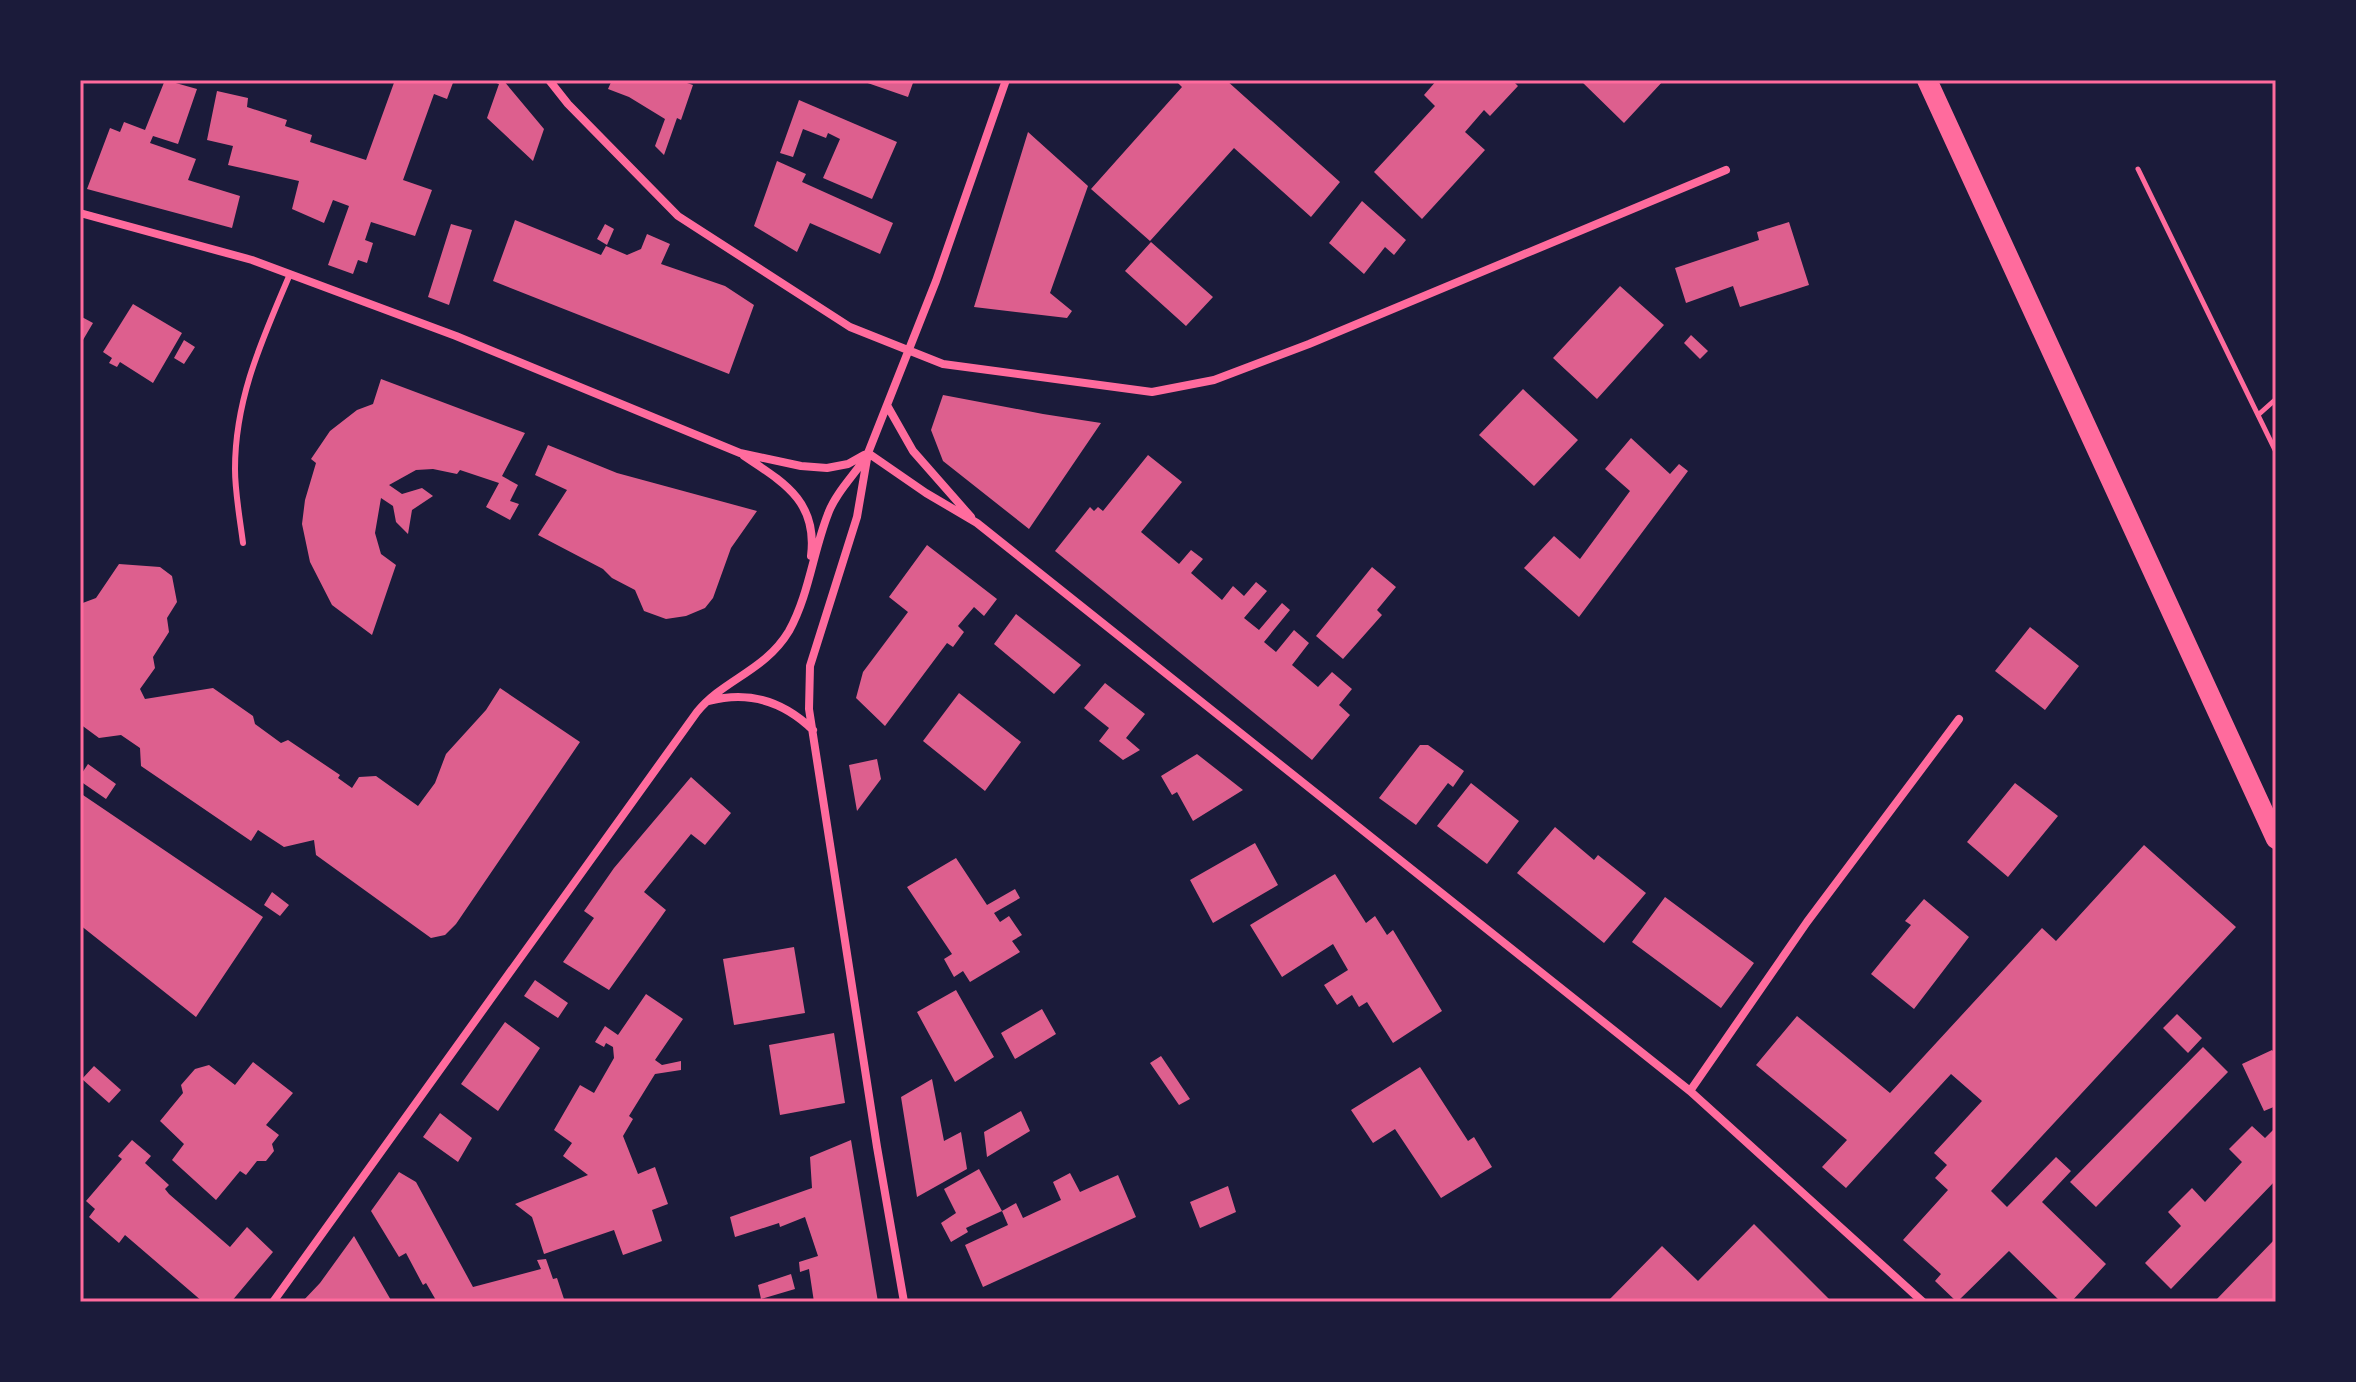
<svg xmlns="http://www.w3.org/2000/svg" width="2356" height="1382" font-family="Quicksand,sans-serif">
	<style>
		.building { fill: #dd5f8e }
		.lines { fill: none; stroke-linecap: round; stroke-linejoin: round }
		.path { stroke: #ff6b9d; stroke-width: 5 }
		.service { stroke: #ff6b9d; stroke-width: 6 }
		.minor { stroke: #ff6b9d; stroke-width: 8 }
		.primary { stroke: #ff6b9d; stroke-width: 20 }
		.neatline { fill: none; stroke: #ff6b9d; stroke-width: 3 }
	</style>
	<rect width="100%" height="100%" fill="#1b1b3a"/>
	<!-- building -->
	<path class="building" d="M165,80l32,9 -19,55 -25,-8 -3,7 46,16 -8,21 52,16 -8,32 -145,-39 23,-61 10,4 4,-10 21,8z
		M395,80h59l-7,19 -13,-5 -31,86 29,10 -17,46 -44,-14 -6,18 8,3 -6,20 -9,-3 -5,14 -25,-9 21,-59 -16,-6 -9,23 -32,-14 7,-28 -71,-16 5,-19 -26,-6 10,-49 31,7 -1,9 40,13 -2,6 27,9 -2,7 56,18z
		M489,80h14l41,49 -11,32 -46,-43 12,-34z
		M612,80h66l15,5 -12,35 -4,-2 -13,37 -9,-9 10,-27 -36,-22 -21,-8z
		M859,80h55l-6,17z
		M1175,80h51l114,102 -29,35 -77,-69 -84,93 -59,-52 91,-102z
		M1437,80h75l6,6 -28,30 -6,-6 -19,22 20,18 -63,69 -48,-47 61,-66 -11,-11z
		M1580,80h84l-40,43z
		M799,100l98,42 -25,57 -49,-21 17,-39 -12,-6 -2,5 -23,-9 -10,28 -13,-4z
		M1028,132l60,54 -38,107 22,18 -5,7 -93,-11z
		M777,161l29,13 -4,8 91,41 -13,31 -70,-31 -13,29 -43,-26z
		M1362,201l44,39 -12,15 -9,-8 -21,27 -35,-31z
		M515,220l86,35 5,-9 21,9 14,-6 6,-15 23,10 -9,20 64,22 29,19 -25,69 -236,-93z
		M1789,222l20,63 -69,22 -7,-21 -47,17 -11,-35 84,-28 -2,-8z
		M451,224l21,6 -23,75 -21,-8z
		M605,224l9,5 -7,16 -10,-6z
		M1151,242l62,55 -27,29 -61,-55z
		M1620,286l44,39 -67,74 -44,-41z
		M133,304l49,29 -29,50 -33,-21 -3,5 -8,-4 3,-5 -9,-6z
		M80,316l13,7 -13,22z
		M1691,335l17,16 -8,8 -16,-16z
		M184,340l11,7 -11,17 -10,-6z
		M381,379l144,54 -23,43 16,9 -8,16 9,3 -9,16 -24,-13 13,-24 -39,-13 -3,4 -24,-5 -17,1 -27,15 13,9 20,-6 11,8 -21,14 -4,24 -12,-12 -3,-16 -12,-8 -6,35 6,21 15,11 -24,70 -40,-30 -22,-43 -8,-38 3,-24 11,-37 -5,-4 19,-28 27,-21 16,-6z
		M1523,389l55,51 -44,46 -55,-51z
		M943,395l100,19 58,9 -72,106 -86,-68 -12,-31z
		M1631,438l39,36 9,-10 9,7 -109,146 -55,-49 30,-32 26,23 50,-68 -25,-22z
		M548,445l69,28 140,38 -26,37 -18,50 -8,10 -19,8 -20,3 -22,-8 -9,-21 -23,-12 -9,-9 -65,-34 29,-45 -32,-15z
		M1148,455l34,27 -41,50 38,32 12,-14 12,9 -12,14 31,27 11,-14 11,10 12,-14 11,9 -23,27 15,12 23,-27 8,7 -26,32 12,10 18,-22 15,13 -17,22 26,22 14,-15 20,17 -13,16 11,10 -38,45 -257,-209 35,-44 4,4 4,-4 5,4z
		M927,545l70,54 -13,17 -10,-9 -16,19 6,6 -11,15 -6,-4 -62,83 -29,-28 7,-26 45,-60 -19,-15z
		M119,564l41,3 12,9 5,26 -10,16 2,14 -16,25 2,11 -15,21 5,10 68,-11 40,28 2,8 26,19 7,-3 52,35 -2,3 14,10 7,-11 17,-1 42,30 17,-23 11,-29 40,-44 14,-22 80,54 -124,182 -11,11 -14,3 -115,-83 -2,-15 -30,7 -26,-17 -7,11 -110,-75 -1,-18 -19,-13 -22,3 -19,-14v-120l16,-6z
		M1372,567l24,20 -19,23 5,5 -39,44 -27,-23z
		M1016,614l65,51 -27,29 -60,-50z
		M2030,627l49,39 -34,44 -50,-39z
		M1105,683l40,31 -19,24 14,12 -17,10 -24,-19 10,-13 -25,-20z
		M959,693l62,49 -36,49 -62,-50z
		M1420,745h8l36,26 -11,16 -5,-4 -32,42 -37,-27z
		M1197,754l46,36 -50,31 -16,-29 -5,3 -11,-19z
		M877,759l4,20 -24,32 -8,-46z
		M88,764l28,20 -10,15 -26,-18v-5z
		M691,777l40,36 -26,32 -14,-11 -47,58 22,18 -57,80 -46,-28 31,-44 -10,-7 30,-43z
		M1471,783l48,38 -32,43 -50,-38z
		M2015,783l43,33 -50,61 -41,-35z
		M80,793l183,124 -67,100 -116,-92z
		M1555,827l39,33 4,-5 48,38 -42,50 -87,-70z
		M1255,843l23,42 -65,38 -23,-43z
		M2144,845l92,82 -245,264 16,16 49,-50 15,14 -29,31 64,62 -35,38h-10l-52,-51 -52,51 -22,-21 6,-7 -38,-34 45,-50 -13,-12 12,-13 -13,-12 48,-52 -31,-27 -105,114 -24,-21 25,-27 -91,-75 41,-49 93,77 152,-165 14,13z
		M956,858l31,47 28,-16 5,9 -26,15 6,9 9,-6 13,19 -10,6 8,11 -50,30 -7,-11 -9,6 -10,-18 8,-5 -45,-67z
		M1335,874l31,49 9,-7 12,19 6,-5 49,81 -49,32 -26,-41 -8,5 -7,-12 -15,10 -13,-20 24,-15 -15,-26 -51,33 -32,-52z
		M272,892l17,13 -9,11 -16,-11z
		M1665,897l89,66 -33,45 -89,-66z
		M1924,899l45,38 -55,72 -43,-35 40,-49 -6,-4z
		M794,947l11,66 -71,12 -11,-66z
		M535,980l33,23 -10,15 -34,-22z
		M956,990l38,67 -39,25 -38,-70z
		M646,994l37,25 -28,41 7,5 19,-4v9l-26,4 -26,42 4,3 -10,17 15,38 17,-7 13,37 -16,6 10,31 -39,14 -9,-25 -70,24 -12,-37 -17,-13 73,-29 -25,-19 9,-13 -18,-13 26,-45 14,8 20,-35 -1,-11 -7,-4 -2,4 -9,-5 10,-16 13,9z
		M1042,1009l14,25 -41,25 -14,-26z
		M2177,1014l25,24 -14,15 -25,-25z
		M505,1022l35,26 -42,63 -37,-27z
		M834,1033l11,70 -65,12 -11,-70z
		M2203,1047l25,25 -132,135 -26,-25z
		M2272,1050l4,5v51l-12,5 -22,-47z
		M1161,1056l29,43 -11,6 -29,-42z
		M253,1062l40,31 -27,32 13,10 -7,9 2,7 -8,10h-9l-11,14 -6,-4 -24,29 -44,-40 12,-16 -24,-23 23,-28 -2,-8 14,-16 14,-4 26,20z
		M94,1066l27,24 -12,13 -27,-24z
		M1420,1067l48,74 6,-4 18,30 -51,31 -46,-69 -22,14 -22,-33z
		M932,1079l12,62 17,-9 6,37 -50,28 -16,-100z
		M1021,1111l9,20 -43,26 -3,-25z
		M440,1113l32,25 -14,24 -35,-25z
		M2252,1126l13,12 11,-11v53l-105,109 -26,-26 36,-37 -13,-14 24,-24 13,14 37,-40 -13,-13z
		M132,1140l19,16 -6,7 24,22 -4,4 4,5 61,53 17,-20 26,25 -42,50h-28l-78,-67 -6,8 -30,-26 6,-8 -9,-8 36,-42 -4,-3z
		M851,1140l27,162h-64l-5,-33 -9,3 -1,-10 19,-6 -13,-39 -25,10 -1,-4 -44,14 -5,-20 82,-29 -2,-31z
		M979,1169l23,42 -36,17 2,4 -17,10 -10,-19 15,-10 -12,-24z
		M399,1172l17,10 57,105 68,-18 -4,-9 9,-1 7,20 4,-1 8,24h-128l-11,-19 -3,2 -17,-32 -7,4 -28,-46z
		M1070,1173l10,19 38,-17 18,42 -153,70 -18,-42 43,-20 -6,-14 14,-8 7,15 38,-18 -8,-18z
		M1228,1186l8,26 -36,16 -10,-26z
		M1754,1224l78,78h-225l55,-56 36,35z
		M354,1236l38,66h-90l18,-19z
		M2276,1238v64h-62z
		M791,1274l4,15 -34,10 -3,-14z"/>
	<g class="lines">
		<!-- path -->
		<path class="path" d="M2138,169l138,283
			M2258,415l18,-16"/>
		<!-- service -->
		<path class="service" d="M243,543c-3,-24 -8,-50 -8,-74 0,-72 28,-131 55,-195"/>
		<!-- minor -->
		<path class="minor" d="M549,80l19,24 110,112 172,111 93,37 209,28 62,-12 95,-36 417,-174
			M80,213l172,47 204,76 284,117 61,13 26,2 21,-4 16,-9
			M888,407l25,44 58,66
			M868,453l58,40 51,30 713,568 233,211
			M744,456c39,26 74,45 67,100
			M709,701c41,-11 75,1 104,29
			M1690,1091l117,-169 152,-203
			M273,1302l424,-590c27,-33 68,-41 92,-81 20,-36 24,-79 39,-117 7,-20 26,-39 38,-57
			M904,1302l-27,-155 -68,-438 1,-43 47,-149 11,-64 68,-172 70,-201"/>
		<!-- primary -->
		<path class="primary" d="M1927,80l349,759"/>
	</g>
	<!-- border -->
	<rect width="2356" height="1382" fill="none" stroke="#1b1b3a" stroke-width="164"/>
	<rect x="82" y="82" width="2192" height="1218" class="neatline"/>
</svg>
